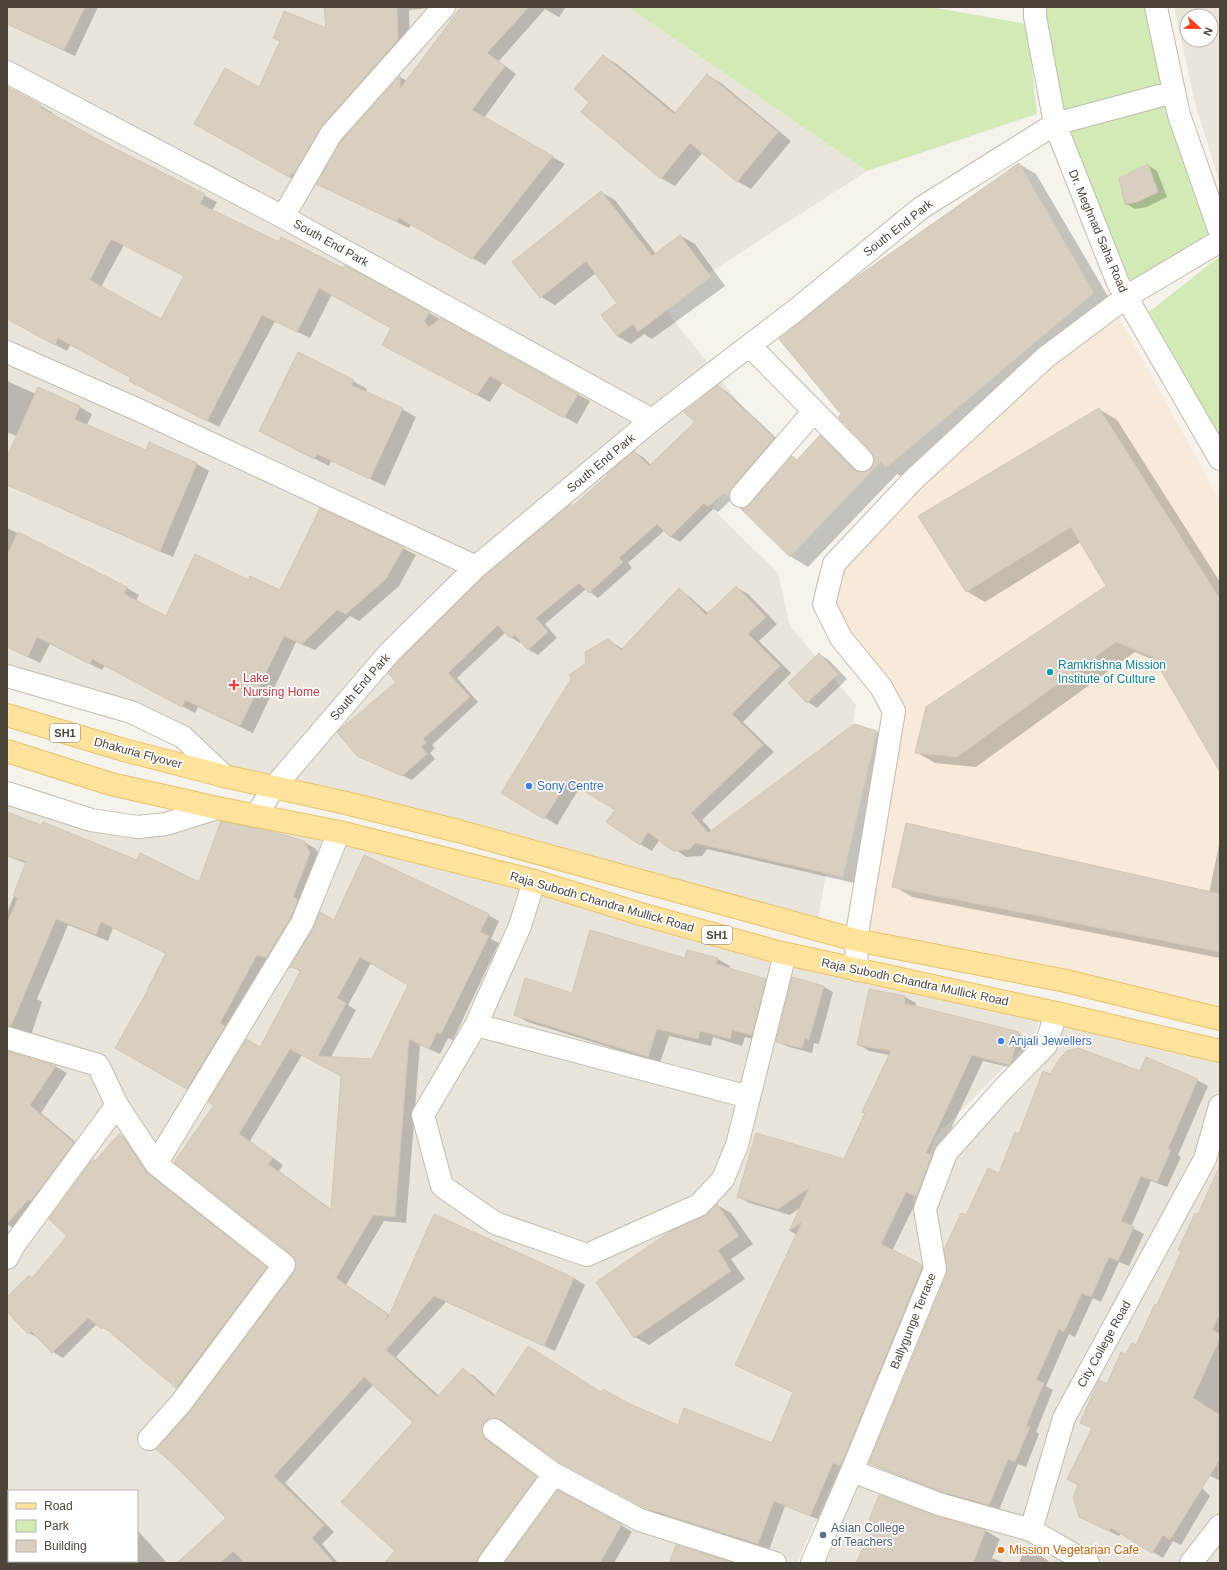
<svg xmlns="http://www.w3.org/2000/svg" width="1227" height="1570" font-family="Helvetica,sans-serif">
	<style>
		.residential { fill: #eae5da; fill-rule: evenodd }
		.commercial { fill: #f7ead8 }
		.green { fill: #d2eab5 }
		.shadow { fill: #0003; fill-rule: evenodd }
		.building { fill: #d8cfc1; stroke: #d3c7b4; fill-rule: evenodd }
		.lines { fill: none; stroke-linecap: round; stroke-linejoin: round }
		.minor-casing { stroke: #c2bbae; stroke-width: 24 }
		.major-casing { stroke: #e6c16a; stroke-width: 24 }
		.minor { stroke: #fff; stroke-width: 22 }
		.major { stroke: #ffe39c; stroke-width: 22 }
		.culture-dot { fill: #0f9aa8; stroke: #fff; stroke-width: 1.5 }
		.health-dot { fill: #e0444e; stroke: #fff; stroke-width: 1.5 }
		.shop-dot { fill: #3f7fe0; stroke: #fff; stroke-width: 1.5 }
		.service-dot { fill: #5c6f8a; stroke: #fff; stroke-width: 1.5 }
		.food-dot { fill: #e8710a; stroke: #fff; stroke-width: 1.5 }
		.labels { text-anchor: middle; stroke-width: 3.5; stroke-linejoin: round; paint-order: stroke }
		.shield { fill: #fff; stroke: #817c74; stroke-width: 1 }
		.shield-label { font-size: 11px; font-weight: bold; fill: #4b4439 }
		.street-label { font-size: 12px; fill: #4b4439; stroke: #fff }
		.culture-label { font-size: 12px; fill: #0d838f; stroke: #fff; text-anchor: start }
		.health-label { font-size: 12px; fill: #be3a42; stroke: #fff; text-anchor: start }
		.shop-label { font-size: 12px; fill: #366cbe; stroke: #fff; text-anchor: start }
		.service-label { font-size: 12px; fill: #4e5e75; stroke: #fff; text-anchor: start }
		.food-label { font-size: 12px; fill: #c56008; stroke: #fff; text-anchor: start }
	</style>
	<rect width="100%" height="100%" fill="#f6f3ec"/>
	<!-- residential -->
	<path class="residential" d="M7,7h621l239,164 -206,133 102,129 -51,75 66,65 12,53 66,79 -39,220 -594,-150 -101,-62 -115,-36z
		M1174,7h46v177l-25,-81zM1187,16h24v24h-24z
		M7,794l154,43 61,-34 574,146 249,53 -11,35 -99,100 -22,63 17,55 -7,-46 22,-54 98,-103 13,-42 164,33v520h-407l75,-193 -50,101 -41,92h-790zM9,1491h128v70h-128z"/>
	<!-- commercial -->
	<path class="commercial" d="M1113,306l107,195v523l-361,-79 43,-245 -44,-56 -27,-39 7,-38z"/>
	<!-- green -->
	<path class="green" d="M628,7h303l96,17 10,90 -170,57z
		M1044,7h104l64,229 -77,57 -12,-19 -55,-135 -23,-118z
		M1220,256v182l-71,-126z"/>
	<!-- shadow -->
	<path class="shadow" d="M7,7h91l-23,49 -68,-32z
		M325,7h116l-32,3 1,37 -108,137 -107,-61 64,-35 22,-46 -7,-4 53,-9z
		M468,7h98l-7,10 -14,-8 -46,52 17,13 -32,44 81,46 -80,101 -74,-41 -2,4 -91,-44 82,-107 7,4z
		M603,56l14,8 59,49 31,-38 14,8 70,58 -40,48 -14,-8 -34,-29 -28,34 -14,-8 -70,-76z
		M7,87l46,26 -1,2 55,31 110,56 -5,9 67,32 65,27 1,-3 245,134 -13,23 -74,-42 -13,20 -94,-50 -4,-24 -60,-34 -22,44 -35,-17 -56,106 -76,-40 -11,-9 -61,-34 -4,7 -60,-32zM124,245l61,31 -23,44 -61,-33z
		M1019,164l17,10 76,129 -208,175 -7,-4 -89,93 -18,-11 -44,-47 5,-4 41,-48 6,3 22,-23 18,10 26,26 7,-3z
		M1148,165l9,6 10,26 -20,10 -12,2 -9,-5z
		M601,192l14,8 41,54 25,-18 14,8 30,42 -73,53 -8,-5 -13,10 -14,-8 2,-33 -23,-30 -41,32 -14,-8z
		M7,381l29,13 35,29h2l7,-16 12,7 -5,11 60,26 3,-8 47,21 12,7 -36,86 -107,-46 -12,-7 18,-44 -65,-28z
		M353,381l14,8 -2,4 37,16 14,8 -31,69 -54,-25 -2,5 -68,-35z
		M718,387l9,5 56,52 -51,55 -14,13 -5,-3 -33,33 -9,-5 -6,-7 -37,33 4,5 -34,30 -12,-9 -41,35 12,14 -19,17 -9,-5 -7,-9 -2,2 -9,-6 -5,-5 -49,46 21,24 -46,43 3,3 -5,5 5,6 -23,21 -55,-25 40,-73 176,-175 62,-55 9,6 7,7 45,-43z
		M1099,409l18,11 103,162v188l-64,-109 -21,-9 -159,115 -41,-4 -19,-11 191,-166 -26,-44 -96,60 -19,-11z
		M7,528l120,60 12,7 -3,6 30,16 83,-36 32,11 122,-44 13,7 -17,31 -40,35 -9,-5 -35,34 -19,-8 -43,91 -55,-26 -3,6 -90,-48 -3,5 -52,-26 -10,19 -33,-16z
		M736,587l12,7 29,30 -18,17 32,32 -48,49 31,30 -72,68 10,11 164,-100 12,7 -34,145 -147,-34 -5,7 -16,1 -26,-18 -8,12 -12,-7 -24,-34 -36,-23 -23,38 -54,-33 84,-128 21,-24 15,9 56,-59 11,7 19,17z
		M819,654l10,6 18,19 -30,29 -9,-6z
		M7,813l193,71 104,-42 12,7 5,11 -17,45 -105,190 -83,-48 33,-57 18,-36 -54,-26 -5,13 -40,-16 -31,74 5,3 -11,33 -24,6v-128l20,-49 -20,-8z
		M1220,840v118l-308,-61 -18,-11 315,7z
		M488,915l11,6 -8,18 8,4 -46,97 -5,-2 -8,16 -20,-9 -14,178 -22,-2 -38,64 44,30 45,-100 139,63 11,7 -30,66 -109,-49 -50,55 43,39 24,-26 11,6 22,20 105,-3 77,33 94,18 22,-51 -58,-28 61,-130 -7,-4 11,-24 -11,8 -40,-12 -12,-6 106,-36 46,-106 -21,-4 -11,-7 47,-47 11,6 -1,4 103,26 11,7 -8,30 -38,-9 -46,98 -45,92 40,20 -110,250 -37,-15 -16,44 -112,-36 -84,-45 -66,-46 -6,1 -7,19 4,4 49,37 -57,79h-105l11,-12 19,-129 -42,-37 -88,98 49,49 -12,12 16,19h-160l49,-45 -69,-69 34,-38 103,-138 2,-7 -1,-6 -4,-6 -117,-92 85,-114 41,-76 -9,-6 42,-45zM371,963l38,22 -37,75 -41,-3 25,-47 -8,-5zM903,999h2l-2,10 -2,-1zM302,1055l40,21 -10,134 -53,-39 4,-6 -33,-24z
		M686,959h32l12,7 -1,3 36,11 13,7 -14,55 -19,-5 -3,9 -29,-9 -2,9 -42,-10 -9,27 -132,-41 -13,-7 58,-21z
		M793,978l31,9 9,5 -14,52 -5,-1 -2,10 -26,-7 -9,-5z
		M7,1049l2,4 46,13 12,7 -26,40 44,37 -67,81 -11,-7z
		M1141,1072l56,8 11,6 -30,69 3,2 -14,30 -16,-6 -20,46 13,7 -15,32 -10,-4 -18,40 -8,-4 -18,39 -6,-3 -23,52 7,4 -17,42 3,2 -13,33 -8,-3 -19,46 -45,-13 -74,-29 -10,-5 78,-189 19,-58 32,-42 51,-99z
		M120,1135l14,10 24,36 118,93 -89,119 -10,-6 -64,-53 -16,-10 -34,34 -10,-6 -13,-13 -11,-6 -22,-22v-13l22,-22 4,2 35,-42 28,-74z
		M1220,1167v314l-20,-11 -7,9 17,17 -29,49 -8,-4 -10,17 -42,-25 -2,3 -28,-14 -12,-37 14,-56 -12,-7 46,-66 10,-10 20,-40z
		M717,1205l14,8 22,31 -22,15 14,20 -96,66 -14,-8 70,-120z
		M934,1517l52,14 14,8 -8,19 13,5h-147z
		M621,1525l11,7 -18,31h-108z
		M137,1531l3,2 27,30h-58l-2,-2h30z
		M1026,1547l14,8 11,8h-32z"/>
	<!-- building -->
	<path class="building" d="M7,7h78l-21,43 -57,-26z
		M324,7h73l1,33 -76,86 -28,48 -2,-1 -3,4 -95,-53 31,-56 34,19 21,-46 -7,-3 11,-27 42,17z
		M461,7h68l-42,46 18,13 -33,44 81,46 -81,103 -73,-41 -2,4 -81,-38 25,-43 59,-65v13z
		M603,55l71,59 33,-40 71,58 -41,50 -47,-39 -29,36 -80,-67 8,-10 -15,-13z
		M7,87l34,18 -1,2 68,38 97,49 -5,10 79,38 2,-5 62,31 2,-3 85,47 -6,9 5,6 12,-9 137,76 -14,24 -74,-42 -13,19 -95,-50 9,-17 -72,-40 -22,44 -35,-17 -55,106 -78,-40 2,-3 -73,-40 -3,7 -48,-26zM111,239l73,37 -23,43 -71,-39z
		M1019,163l75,130 -208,175 -5,-6 -91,95 -50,-49h5l5,-4 42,-48 5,4 23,-25 33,34 5,3h7l5,-3 4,-5v-7l-3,-6 -33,-34 3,-3 -62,-75 75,-60z
		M1148,164l10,28 -21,10 -12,2 -6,-26z
		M601,191l51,65 28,-21 31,42 -73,55 -5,-8 -16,12 -16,-21 16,-12 -31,-42 -46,37 -28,-36z
		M298,352l56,28 -3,5 52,23 -33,71 -53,-25 -3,5 -55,-28z
		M718,385l56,53 -42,50 -3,5v5l-5,-5 -16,14 -4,-4 -34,34 -13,-13 -38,34 4,4 -34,31 -10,-10 -43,35 12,14 -20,18 -13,-15 -5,3 -12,-13 -50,48 22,24 -47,42 3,4 -5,4 6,7 -25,22 -45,-20 -20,-24 59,-50 -8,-9 10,-11 86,-86 87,-72 2,2 35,-31 -1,-1 27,-23 15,15 46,-44 -11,-10z
		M38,387l42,19 -6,13 72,31 3,-8 48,21 -37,88 -153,-66v-28z
		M1099,408l121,191v173l-67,-115 -37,-15 -159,115 -42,-4 11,-46 180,-121 -35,-59 -105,65 -48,-76z
		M320,508l84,39 -18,32 -40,35 -9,-4 -35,34 -18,-8 -44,90 -55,-26 -3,7 -90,-48 -2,5 -53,-27 -9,20 -21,-10v-92l11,-23 109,55 -3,7 42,22 29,-62 54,26 1,-4 30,14z
		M736,586l30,31 -18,17 32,32 -48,48 31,31 -72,68 17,20 146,-109 23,7 -34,146 -148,-34 -5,6 -17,2 -25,-19 -8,13 -34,-23 9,-12 -47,-29 -24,38 -43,-26 70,-114 -2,-4 17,-12 -1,-11 23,-13 13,11 58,-62 27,27z
		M819,653l19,21 -31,29 -19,-20z
		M7,812l34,13 2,-3 94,38 3,-7 59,29 22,-61 57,12 26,8 6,12 -17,44 5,3 -7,17 -25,41 -9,-3 -37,68 5,3 -38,63 -72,-41 33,-58h-1l19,-37 -65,-31 -5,13 -40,-16 -45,107h-4v-103l11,-25 -5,-2 13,-34 -19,-7z
		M906,823l314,71v58l-328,-65z
		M364,855l125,59 -9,18 9,4 -48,98 -4,-2 -8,17 -20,-10 -14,178 -22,-2 -37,63 51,36v6l47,-106 140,64 -30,68 -110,-50 -48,54 51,47 26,-29 31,29 34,-51 73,46 2,-3 25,14 50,22 6,-17 88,35 21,-51 -58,-27 67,-143 -13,9 20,-43 -31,21 -41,-12 19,-64 88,26 21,-46 -3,-1 29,-61 -34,-6 12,-56 36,7 -2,7 116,29 -8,31 -2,2 -37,-10 -46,98 6,2 -16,41 -10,-4 -25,52 40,20 1,4 -76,185 -6,13 -7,-3 -23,53 -36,-15 -16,43 -113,-36 -84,-45 -60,-43 -6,-2 -6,1 -5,4 -2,6 1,6 4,5 50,37 -58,79 -2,7h-93l11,-12 -54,-49 72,-80 -49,-45 -90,99 50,49 -12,13 22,25h-89l-12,-12 -13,12h-43l49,-45 -45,-47 -25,-22 35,-39 103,-138 2,-6 -1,-6 -3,-5 -118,-93 40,-57 -6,-3 38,-63 14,8 41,-77 -11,-3 23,-38 7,-17 14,8zM360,957l48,28 -36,74 -54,-3 28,-53 -9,-5zM290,1049l51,27 -10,134 -63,-46 5,-6 -34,-24z
		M590,930l95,28 2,-8 31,8 -2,6 50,15 -14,56 -20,-5 -2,9 -30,-8 -2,8 -41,-10 -9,28 -134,-42 11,-37 47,15z
		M792,977l32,9 -15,54 -4,-2 -3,10 -26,-6z
		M1078,1048l62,23 6,-14 52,22 -30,70 3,1 -14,32 -16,-6 -20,45 13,6 -16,34 -9,-4 -18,40 -9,-4 -18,39 -5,-3 -23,51 8,3 -18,43 4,1 -15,35 -7,-3 -19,46 -46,-13 -74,-29 78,-189v-7l-3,-17 17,-37 5,2 22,-47 11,5 16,-41 4,2 24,-63 7,3 10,-16 7,-7z
		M7,1051l49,15 -26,39 44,38 -43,58 -2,-2 -22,25z
		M119,1134l5,4 24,36 119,93 -91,121 -72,-61 -2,2 -14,-11 -36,35 -21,-22 -3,3 -21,-22v-15l22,-22 3,3 35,-42 -18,-17 44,-60 2,2z
		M1220,1165v148l-8,17 8,4v4l-27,60 27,17v44l-50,81 -7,-5 -11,18 -41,-25 -2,3 -30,-14 -6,-20 5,-12 -11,-6 25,-51 -12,-5 17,-39 2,-4 8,4 14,-32 5,2 6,-11 4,2 19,-41 2,1 24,-53 -3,-2 17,-37 3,1z
		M717,1204l22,32 -21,14 13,21 -97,67 -38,-56 75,-51 33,-15z
		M558,1490l64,34 -22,39h-96z
		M879,1495l56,21 51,14 -13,33h-117l19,-40 -6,-3z
		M676,1545l58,18h-65z"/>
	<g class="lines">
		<defs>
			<path id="minor" d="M1035,7v10l20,107 63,159 102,176
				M1156,7l23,108 41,117
				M7,72l276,145 369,203
				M283,217l48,-83 113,-127
				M750,346l112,114
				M7,352l136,60 333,155
				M741,496l73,-85
				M7,676l124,36 52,25 41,39
				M7,793l84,27 47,7 28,-3 51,-16
				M256,816l18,-29 115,-134 87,-86 176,-147 145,-111 124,-101 134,-84 119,-32
				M534,881l-14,45 -44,99 -53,90 19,71 53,37 92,32 112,-50 24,-26 14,-34 48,-191
				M857,970l-1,-30 38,-229 -13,-24 -40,-49 -17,-34 10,-40 79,-84 133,-123 80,-60 94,-56
				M476,1025l273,72
				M7,1038l91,27 19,40 39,59 128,101 -103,138 -32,36
				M156,1164l146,-241 37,-91
				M7,1258l7,-13 103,-140
				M494,1430l60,44 86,46 135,43
				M852,1471l87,33 92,26
				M489,1563l65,-89
				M812,1563l40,-92 83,-202 -10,-60 21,-56 57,-64 43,-44 10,-32
				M1088,1563l-57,-33 33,-112 141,-259 15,-53
				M1191,1563l29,-37"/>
			<path id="major" d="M7,715l117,35 100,26 122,27 112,28 398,109 210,41 154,38
				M7,751l104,33 106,24 122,24 195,49 107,33 137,38 278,61 164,38"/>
		</defs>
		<!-- minor casing -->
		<use href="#minor" class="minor-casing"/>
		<!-- major casing -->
		<use href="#major" class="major-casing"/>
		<!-- minor -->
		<use href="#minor" class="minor"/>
		<!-- major -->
		<use href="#major" class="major"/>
	</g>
	<!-- markers -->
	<circle class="culture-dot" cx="1050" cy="672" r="4"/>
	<path class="health-dot" d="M232 679h4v4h4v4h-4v4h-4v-4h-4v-4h4z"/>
	<g class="shop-dot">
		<circle cx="529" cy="786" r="4"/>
		<circle cx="1001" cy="1041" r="4"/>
	</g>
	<circle class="service-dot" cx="823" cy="1535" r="4"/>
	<circle class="food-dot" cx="1001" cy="1550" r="4"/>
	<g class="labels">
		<!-- shield labels -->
		<g class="shield">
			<rect x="50" y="724" width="30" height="18" rx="3"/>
			<rect x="702" y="926" width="30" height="18" rx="3"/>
		</g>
		<g class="shield-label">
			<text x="65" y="737">SH1</text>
			<text x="717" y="939">SH1</text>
		</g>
		<!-- street labels -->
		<g class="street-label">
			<text transform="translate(898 228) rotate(-38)" y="4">South End Park</text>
			<text transform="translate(1098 231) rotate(67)" y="4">Dr. Meghnad Saha Road</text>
			<text transform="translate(331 243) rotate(29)" y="4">South End Park</text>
			<text transform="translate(601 463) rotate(-40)" y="4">South End Park</text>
			<text transform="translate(360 687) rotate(-49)" y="4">South End Park</text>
			<text transform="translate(138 753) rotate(15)" y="4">Dhakuria Flyover</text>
			<text transform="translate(602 902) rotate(16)" y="4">Raja Subodh Chandra Mullick Road</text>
			<text transform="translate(915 982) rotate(12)" y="4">Raja Subodh Chandra Mullick Road</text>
			<text transform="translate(913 1321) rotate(-68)" y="4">Ballygunge Terrace</text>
			<text transform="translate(1104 1344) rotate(-61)" y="4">City College Road</text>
		</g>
		<!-- culture labels -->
		<g class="culture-label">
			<text x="1058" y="669">Ramkrishna Mission<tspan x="1058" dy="14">Institute of Culture</tspan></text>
		</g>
		<!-- health labels -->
		<g class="health-label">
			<text x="243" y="682">Lake<tspan x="243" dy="14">Nursing Home</tspan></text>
		</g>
		<!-- shop labels -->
		<g class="shop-label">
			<text x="537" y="790">Sony Centre</text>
			<text x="1009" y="1045">Anjali Jewellers</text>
		</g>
		<!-- service labels -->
		<g class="service-label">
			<text x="831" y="1532">Asian College<tspan x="831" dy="14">of Teachers</tspan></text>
		</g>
		<!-- food labels -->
		<g class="food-label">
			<text x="1009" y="1554">Mission Vegetarian Cafe</text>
		</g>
	</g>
	<!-- border -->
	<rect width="1227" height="1570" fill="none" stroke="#4b4439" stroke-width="16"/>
	<!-- legend -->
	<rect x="8" y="1490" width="130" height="72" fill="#ffffff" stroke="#b7b4b0"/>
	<rect x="16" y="1503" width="20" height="6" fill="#ffe39c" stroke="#b7b4b0"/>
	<text x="44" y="1510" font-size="12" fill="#4b4439">Road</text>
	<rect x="16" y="1520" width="20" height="12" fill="#d2eab5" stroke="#b7b4b0"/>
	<text x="44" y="1530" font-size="12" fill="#4b4439">Park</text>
	<rect x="16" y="1540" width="20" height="12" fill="#d8cfc1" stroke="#b7b4b0"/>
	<text x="44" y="1550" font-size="12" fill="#4b4439">Building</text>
	<!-- north arrow -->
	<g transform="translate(1199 28) rotate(112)"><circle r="19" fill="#ffffff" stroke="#b7b4b0"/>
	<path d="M0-3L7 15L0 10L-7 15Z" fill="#fc3f1d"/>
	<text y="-6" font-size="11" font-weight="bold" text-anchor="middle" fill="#4b4439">N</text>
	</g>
</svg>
